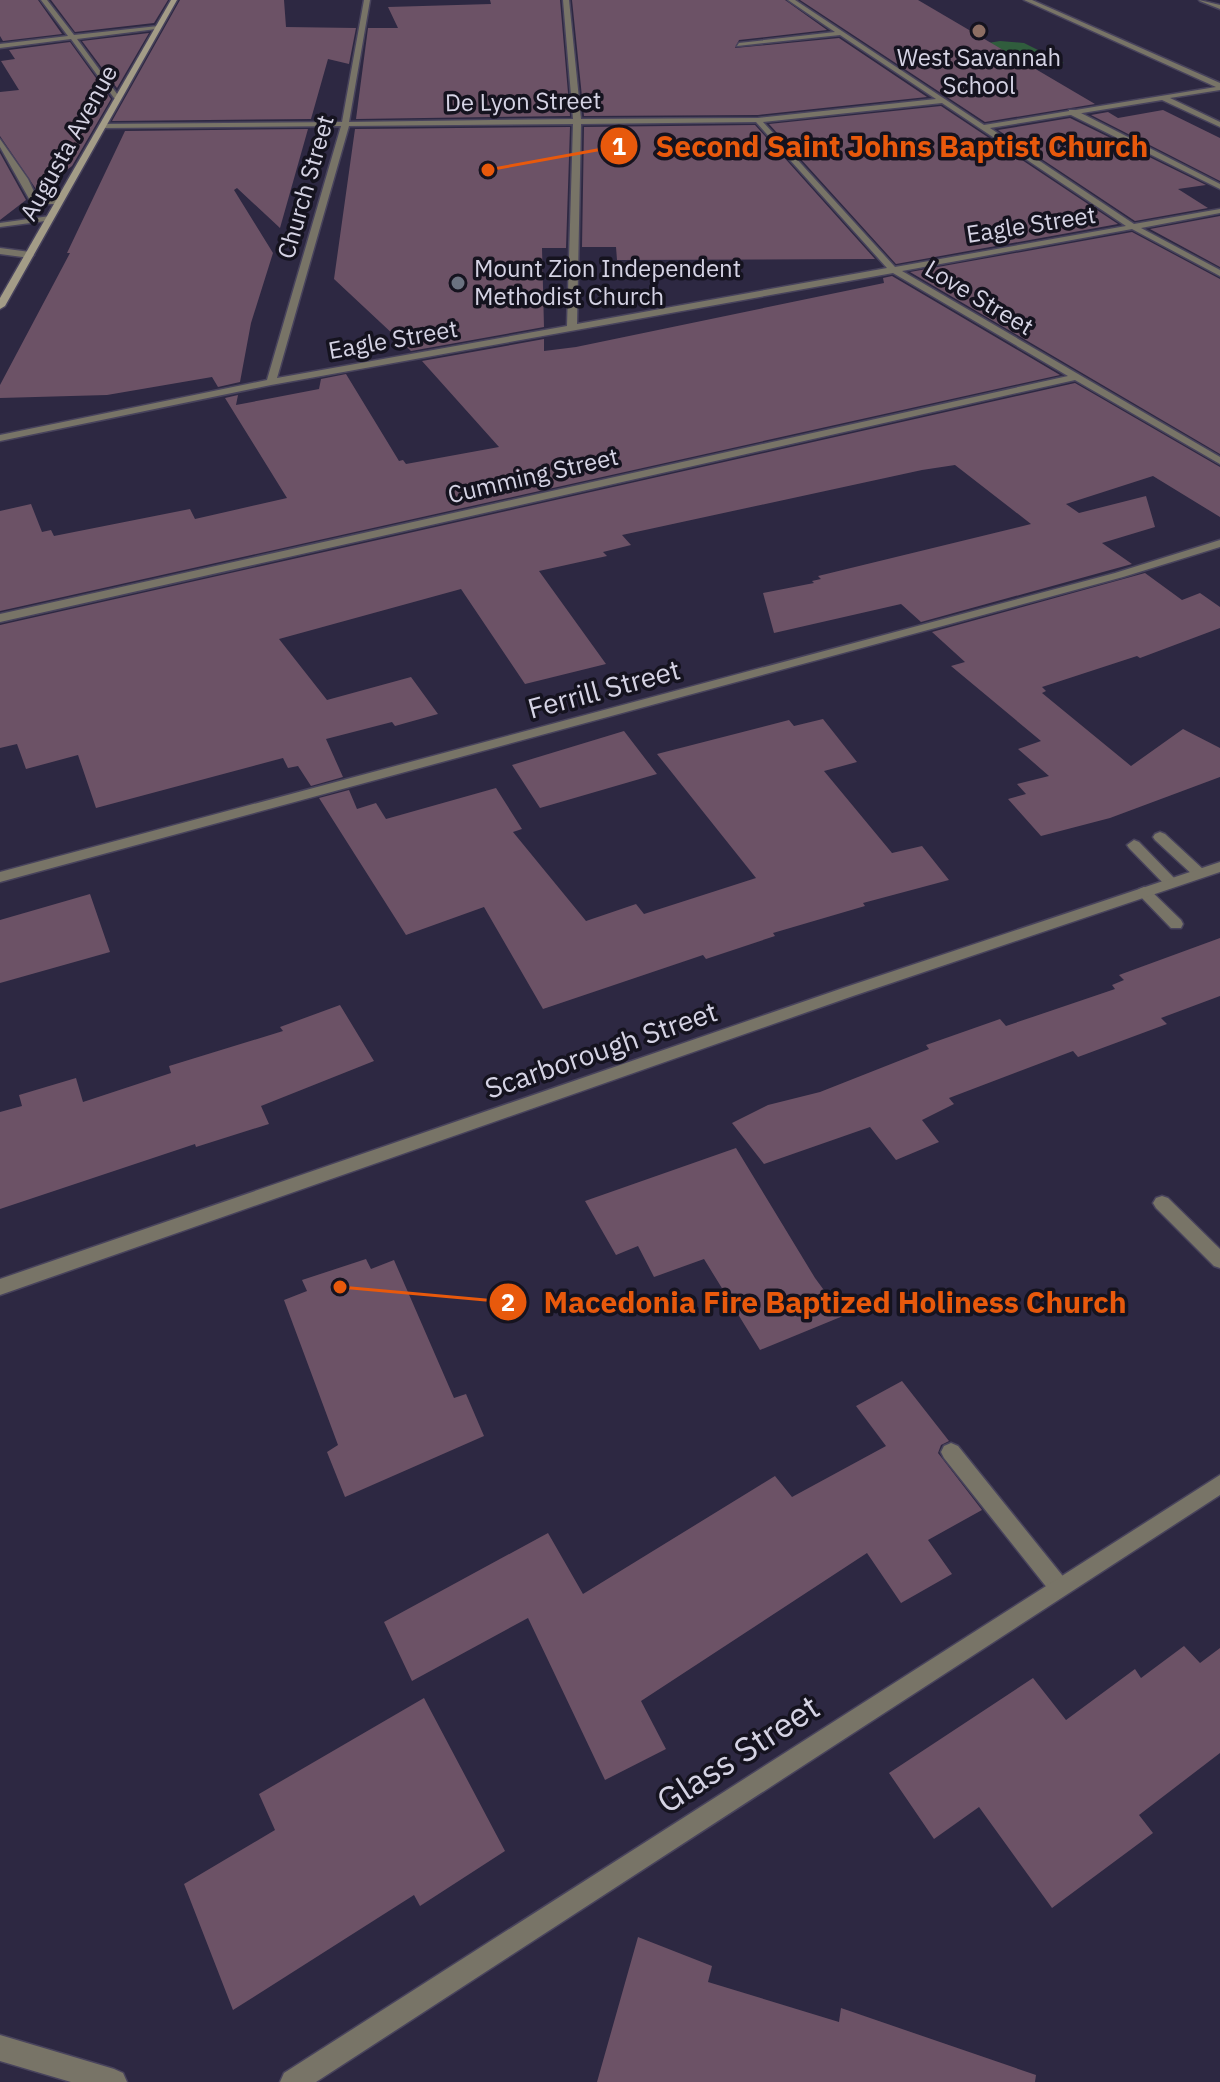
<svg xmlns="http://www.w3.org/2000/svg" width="1220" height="2082" font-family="'IBM Plex Sans',sans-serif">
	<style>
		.green { fill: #305d3d }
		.building { fill: #6c5266 }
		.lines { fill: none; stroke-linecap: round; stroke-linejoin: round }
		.service-casing { stroke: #48435c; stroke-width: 3 }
		.minor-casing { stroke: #48435c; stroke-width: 3 }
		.secondary-casing { stroke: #48435c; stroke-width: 3 }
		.service { fill: #787467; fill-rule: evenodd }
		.minor { fill: #787467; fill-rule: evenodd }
		.secondary { fill: #a39c87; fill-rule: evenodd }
		.education-dot { fill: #8d6e63; stroke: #15131f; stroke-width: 3 }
		.worship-dot { fill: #6b7280; stroke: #15131f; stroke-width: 3 }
		.labels { text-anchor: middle; stroke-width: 7; stroke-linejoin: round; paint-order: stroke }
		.far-poi-label { font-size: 24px; fill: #d5d3e4; stroke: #15131f }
		.far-street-label { font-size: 24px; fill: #d5d3e4; stroke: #15131f }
		.street-label { font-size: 28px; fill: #d5d3e4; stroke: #15131f }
		.near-street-label { font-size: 34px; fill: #d5d3e4; stroke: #15131f }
		.leader { fill: none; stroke: #e8590c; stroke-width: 3 }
		.callout-dot { fill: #e8590c; stroke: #15131f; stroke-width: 3 }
		.mark-label { font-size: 24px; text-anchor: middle; font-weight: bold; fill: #fff }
		.callout-label { font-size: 30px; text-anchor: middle; font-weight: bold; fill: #e8590c; stroke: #15131f; stroke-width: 7; stroke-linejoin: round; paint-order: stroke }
	</style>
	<rect width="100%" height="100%" fill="#2d2842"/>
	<!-- green -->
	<path class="green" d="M1000,41l24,2 40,20 -40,5 -42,-24z"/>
	<!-- building -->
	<path class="building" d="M0,0h38l24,34 -59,7 -3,-5z
		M51,0h117l-14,23 -79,9z
		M180,0h104l2,27 70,1 -7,36 -21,-5 -17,60 -199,2z
		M490,0h70l10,116 -214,3 12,-91h30l-10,-21 103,-3z
		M572,0h213l42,30 -88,10 -4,8 104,-10 88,59 -169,18 -174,1z
		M800,0h118l177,104 -110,18z
		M149,33l-32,55 -35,-47z
		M70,42l41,57 -39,67 -34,26 -38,-56v-44l19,-2 -18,-29 14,-2 -6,-9z
		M941,106l177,118 -222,40 -127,-140z
		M1163,110l57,28v43l-129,-66 17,-3 10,6z
		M1070,118l136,67 -28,4 30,19 -73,13 -137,-91z
		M755,125l120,134 -258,1 -1,-13h-34l2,-120z
		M570,127l-4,121h-24l2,79 -133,24 -77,-72 21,-150z
		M308,129l-28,99 -43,-40 -3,2 39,63 -22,70 -11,59 -22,5 -6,-10 -105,18 -107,3v-13l70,-132h-3l58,-122z
		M0,153l26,47 -26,20z
		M1220,216v51l-70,-38z
		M1132,232l88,47v175l-310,-182z
		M892,276l168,99 -1060,236v-100l31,-7 11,28 9,-2 3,6 136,-27 5,10 92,-21 -62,-100 13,-3 -2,10 83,-16 2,-10 25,-5 53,87 4,-1 3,4 93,-17 -77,-86 122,-22v12l32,-4 308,-64 -1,-5z
		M1075,383l145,84v50l-67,-41 -87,28 13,9 67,-17 9,31 -53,16 30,21 -211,58 -20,-18 -127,29 -11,-40 51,-10 -2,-2 9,-2 -3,-3 213,-52 -76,-59 -33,5 -300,65 9,10 -28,7 4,4 -68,15 67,93 -81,20 -64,-95 -182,50 48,61 84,-23 27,37 -43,12 -3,-4 -66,17 17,38 -32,9 -13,-20 -10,2 -5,-10 -187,50 -18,-53 -52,14 -9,-25 -17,4v-123z
		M1145,573l37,27 18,-7 20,14v21l-80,30 -3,-2 -95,31 4,4 -4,2 89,73 52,-37 37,19v29l-110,41 -69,18 -33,-37 18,-5 -9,-10 32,-8 -31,-27 23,-8 -90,-75 14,-4 -33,-30z
		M823,719l34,43 -33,9 68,82 30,-7 27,34 -86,23 2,3 -92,27 2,3 -69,23 -3,-4 -160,54 -59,-102 -78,28 -87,-137 30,-8 8,19 19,-6 10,16 110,-31 26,41 -9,3 73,89 50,-17 8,10 112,-36 -99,-124 132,-34 5,6z
		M624,731l33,43 -117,34 -28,-43z
		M90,894l20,58 -110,31v-63z
		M1220,938v58l-59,22 6,6 -89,33 -5,-6 -124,47 5,6 -32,16 17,22 -43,18 -26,-33 -106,37 -32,-41 36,-18 52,-13 109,-43 -3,-4 74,-26 6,7 109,-37 -3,-4 12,-5 -5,-5z
		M340,1005l34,56 -113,45 8,18 -73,23 -1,-3 -195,65v-97l22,-6 -3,-11 57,-17 7,24 88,-29 -2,-7 114,-35 -3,-4z
		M736,1148l79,130 28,38 -83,34 -56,-91 -50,18 -16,-31 -22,9 -31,-54z
		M366,1259l5,10 23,-9 60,138 12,-4 18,42 -139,61 -18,-45 11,-7 -54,-145 23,-9 -5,-11z
		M902,1381l47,60 -8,4 -3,8 44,57 -54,30 24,34 -51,29 -34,-50 -226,148 25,48 -61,31 -77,-162 -116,63 -28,-59 164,-89 35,61 192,-118 17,21 94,-51 -30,-40z
		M1184,1646l16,17 20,-15v105l-81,62 14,18 -101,75 -73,-101 -45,32 -45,-66 144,-95 33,42 69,-51 6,9z
		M424,1698l81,153 -85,55 -6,-11 -181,115 -49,-126 91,-54 -16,-36z
		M638,1937l74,29 -4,16 131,40 2,-14 195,67 -1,7h-438z"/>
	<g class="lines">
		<defs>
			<path id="service" d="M1069,110h6l145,74v5l-151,-75z
				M0,139l28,40 10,21h21l3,4h-30l-32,-57z
				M0,248l30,4 4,3 -4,3 -30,-4z
				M1160,832l5,2 39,36 2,3 -2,3h-10l-39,-36 -2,-3 2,-3z
				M1134,840l5,2 37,38 2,3 -2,3h-10l-37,-38 -2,-3z
				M1144,887l5,2 32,31 2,4 -2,4h-10l-32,-33 -2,-3 2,-3z
				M951,1443l7,3 108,134 4,7 -4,7 -7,3 -7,-3 -108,-136 -3,-6 3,-6z"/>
			<path id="minor" d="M41,0h6l27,35 84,-9 -2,3 -79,10 43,59h-6l-43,-59 -71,9v-4l68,-8z
				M364,0h6l-21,122 224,-3 -10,-119h6l12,119 177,-1 178,-19 -96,-64 -103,11 2,-3 96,-11 -47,-32h7l189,125 232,-38 -192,-87h8l188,83v7l-50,8 50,24v5l-58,-27 -172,28 144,96 86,-15v4l-79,15 79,42v6l-88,-47 -230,42 318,186v7l-145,-84 -1075,242v-8l1068,-238 -175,-103 -622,112 -271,56v-6l267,-55 74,-254 -238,2 -4,-2 4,-2 239,-2zM942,103l184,123 -231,41 -132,-145zM756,122l131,146 -310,56 4,-200zM573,124l-6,202 -290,52 72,-252z
				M1199,0l21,5v4l-20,-8z
				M50,216l3,4 -53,7v-4z
				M1220,540v7l-97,30 -1123,305v-10l1115,-299z
				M1220,862v10l-367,124 -853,299v-16l843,-291z
				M1162,1196l6,2 52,51v19l-6,-2 -58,-58 -3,-5 3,-5z
				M1220,1475v20l-904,587h-36l4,-9z
				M0,2035l114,34 9,4 4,9h-56l-71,-21z"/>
			<path id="secondary" d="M171,0h6l-172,306 -5,3v-11z"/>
		</defs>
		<!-- service casing -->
		<use href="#service" class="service-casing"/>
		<!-- minor casing -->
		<use href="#minor" class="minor-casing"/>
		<!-- secondary casing -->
		<use href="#secondary" class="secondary-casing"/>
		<!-- service -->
		<use href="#service" class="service"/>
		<!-- minor -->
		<use href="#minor" class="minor"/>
		<!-- secondary -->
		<use href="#secondary" class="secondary"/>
	</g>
	<!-- markers -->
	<circle class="education-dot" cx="979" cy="31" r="8"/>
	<circle class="worship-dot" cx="458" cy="283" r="8"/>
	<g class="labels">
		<!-- far-poi labels -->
		<g class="far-poi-label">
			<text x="979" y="66">West Savannah<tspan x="979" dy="28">School</tspan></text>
			<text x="474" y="277" text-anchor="start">Mount Zion Independent<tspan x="474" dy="28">Methodist Church</tspan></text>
		</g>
		<!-- far-street labels -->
		<g class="far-street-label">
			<text transform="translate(523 102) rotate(-1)" y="8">De Lyon Street</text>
			<text transform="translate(69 143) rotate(-61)" y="8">Augusta Avenue</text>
			<text transform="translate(306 187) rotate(-74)" y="8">Church Street</text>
			<text transform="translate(1031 225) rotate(-9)" y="8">Eagle Street</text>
			<text transform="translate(979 298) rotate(31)" y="8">Love Street</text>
			<text transform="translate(393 340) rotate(-10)" y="8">Eagle Street</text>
			<text transform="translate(533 476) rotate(-13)" y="8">Cumming Street</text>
		</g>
		<!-- street labels -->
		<g class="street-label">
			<text transform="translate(604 689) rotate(-15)" y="10">Ferrill Street</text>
			<text transform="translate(601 1050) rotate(-19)" y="10">Scarborough Street</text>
		</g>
		<!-- near-street labels -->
		<g class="near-street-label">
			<text transform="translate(738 1754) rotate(-33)" y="12">Glass Street</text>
		</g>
	</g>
	<!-- callouts -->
	<path class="leader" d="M488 170L619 146M340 1287L508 1302"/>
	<g class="callout-dot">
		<circle cx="488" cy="170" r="8"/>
		<circle cx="340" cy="1287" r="8"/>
		<circle cx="619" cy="146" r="20"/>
		<circle cx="508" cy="1302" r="20"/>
	</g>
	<g class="mark-label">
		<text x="619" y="155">1</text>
		<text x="508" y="1311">2</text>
	</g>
	<g class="callout-label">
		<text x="902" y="157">Second Saint Johns Baptist Church</text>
		<text x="835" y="1313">Macedonia Fire Baptized Holiness Church</text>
	</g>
</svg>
